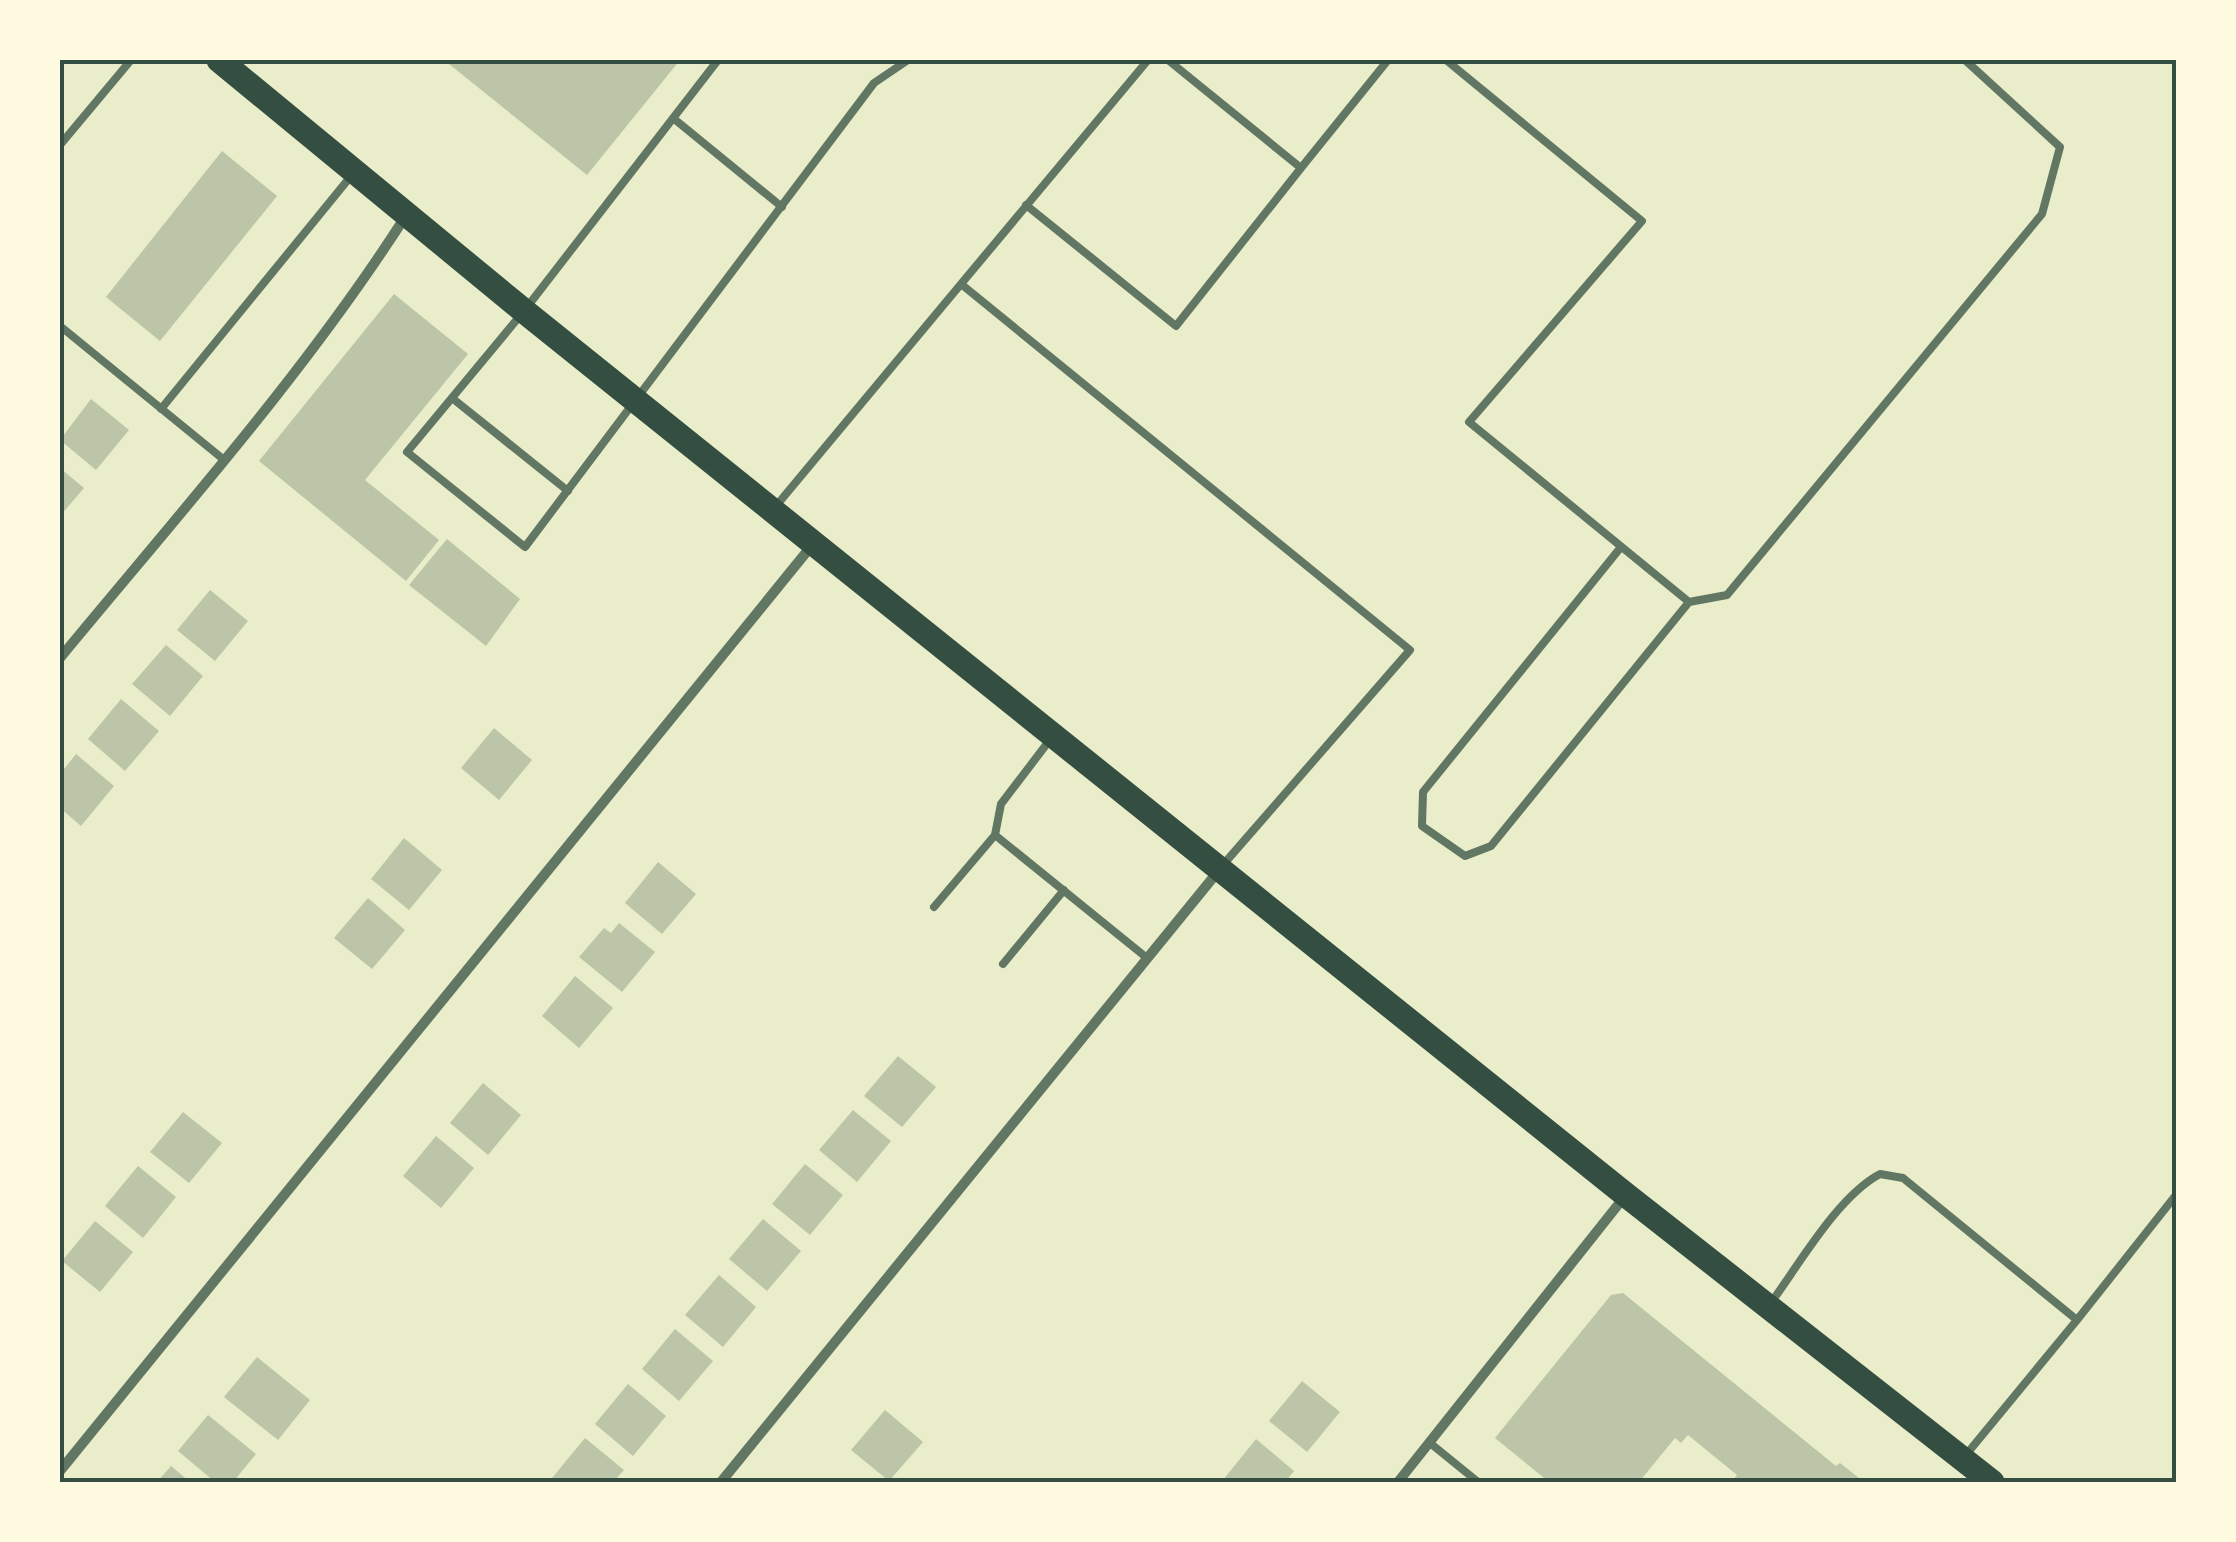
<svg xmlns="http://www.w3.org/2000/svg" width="2236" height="1542" font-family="Manrope,sans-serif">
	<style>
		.building { fill: #bcc5a7 }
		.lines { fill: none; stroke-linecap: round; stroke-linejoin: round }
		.service { stroke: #617663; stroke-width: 8 }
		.minor { stroke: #617663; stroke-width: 10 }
		.primary { stroke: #344e41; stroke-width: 25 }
		.neatline { fill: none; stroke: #344e41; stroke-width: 4 }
	</style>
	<rect width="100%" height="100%" fill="#e9edc9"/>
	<!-- building -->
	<path class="building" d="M444,60h236l-93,115z
		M222,151l55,45 -117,145 -54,-44z
		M394,294l74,60 -103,126 74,60 -33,41 -147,-120z
		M91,399l38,31 -33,40 -36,-30z
		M60,468l24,20 -24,28z
		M447,539l73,60 -34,47 -77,-61z
		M210,590l38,31 -33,40 -38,-31z
		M166,645l37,31 -33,40 -38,-32z
		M121,699l38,32 -34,40 -37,-32z
		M494,728l38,32 -33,40 -38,-32z
		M76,754l38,32 -33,40 -21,-18v-34z
		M404,838l38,32 -33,40 -38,-31z
		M658,862l38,32 -34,40 -37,-31z
		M368,898l37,32 -33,39 -38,-31z
		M619,923l36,29 -33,40 -43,-35 25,-29 7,5z
		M575,976l38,32 -34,40 -37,-32z
		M898,1056l38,31 -34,40 -38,-31z
		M483,1083l38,32 -33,40 -38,-32z
		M853,1110l38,31 -34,41 -38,-32z
		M183,1112l39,31 -33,40 -39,-31z
		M436,1136l38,32 -33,40 -38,-32z
		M805,1164l38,31 -33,40 -38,-31z
		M138,1166l38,31 -33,41 -38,-32z
		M763,1219l38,32 -34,40 -38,-32z
		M95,1221l38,31 -33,40 -38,-31z
		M719,1275l37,32 -33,40 -38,-32z
		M1623,1293l213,173 4,-3 24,19h-133l6,-7 -49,-40 -7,8 -6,-5 -36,44h-90l-54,-44 116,-143z
		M675,1329l38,32 -34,40 -37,-32z
		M257,1357l53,43 -32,40 -54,-43z
		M1302,1381l38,31 -33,40 -38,-31z
		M628,1384l38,32 -33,40 -38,-32z
		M885,1410l38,32 -34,39 -38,-31z
		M208,1415l48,39 -23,28h-18l-37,-31z
		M585,1438l39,32 -11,12h-57l-4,-4z
		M1256,1439l38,32 -9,11h-59l-3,-2z
		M171,1466l19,16h-33z"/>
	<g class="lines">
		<!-- service -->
		<path class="service" d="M718,60l-194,251 -117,141 118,95 349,-464 34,-23
			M1168,60l133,108 87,-108
			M1446,60l196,161 -173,201 220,180 38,-7 315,-381 18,-67 -95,-87
			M673,118l109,89
			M60,145l71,-85
			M1026,205l150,121 125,-158
			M961,284l187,-224
			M60,326l163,133
			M452,398l116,93
			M161,409l190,-233
			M776,506l185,-222 449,366 -188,216
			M1621,547l-198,245 -1,34 43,30 26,-10 198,-244
			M995,835l152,123
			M934,907l61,-72 6,-31 48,-63
			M1003,964l61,-74
			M1770,1304c29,-39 67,-107 110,-130l23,4 174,142 -112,136
			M2077,1320l99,-125
			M1430,1443l48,39"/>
		<!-- minor -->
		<path class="minor" d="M60,658c118,-143 245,-285 345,-441
			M60,1471l753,-927
			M721,1482l499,-613
			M1398,1482l227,-286"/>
		<!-- primary -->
		<path class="primary" d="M219,60l305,251 1102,884 366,287"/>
	</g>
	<!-- border -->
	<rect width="2236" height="1542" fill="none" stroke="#fefae0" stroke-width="125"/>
	<rect x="62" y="62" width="2112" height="1418" class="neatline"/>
</svg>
